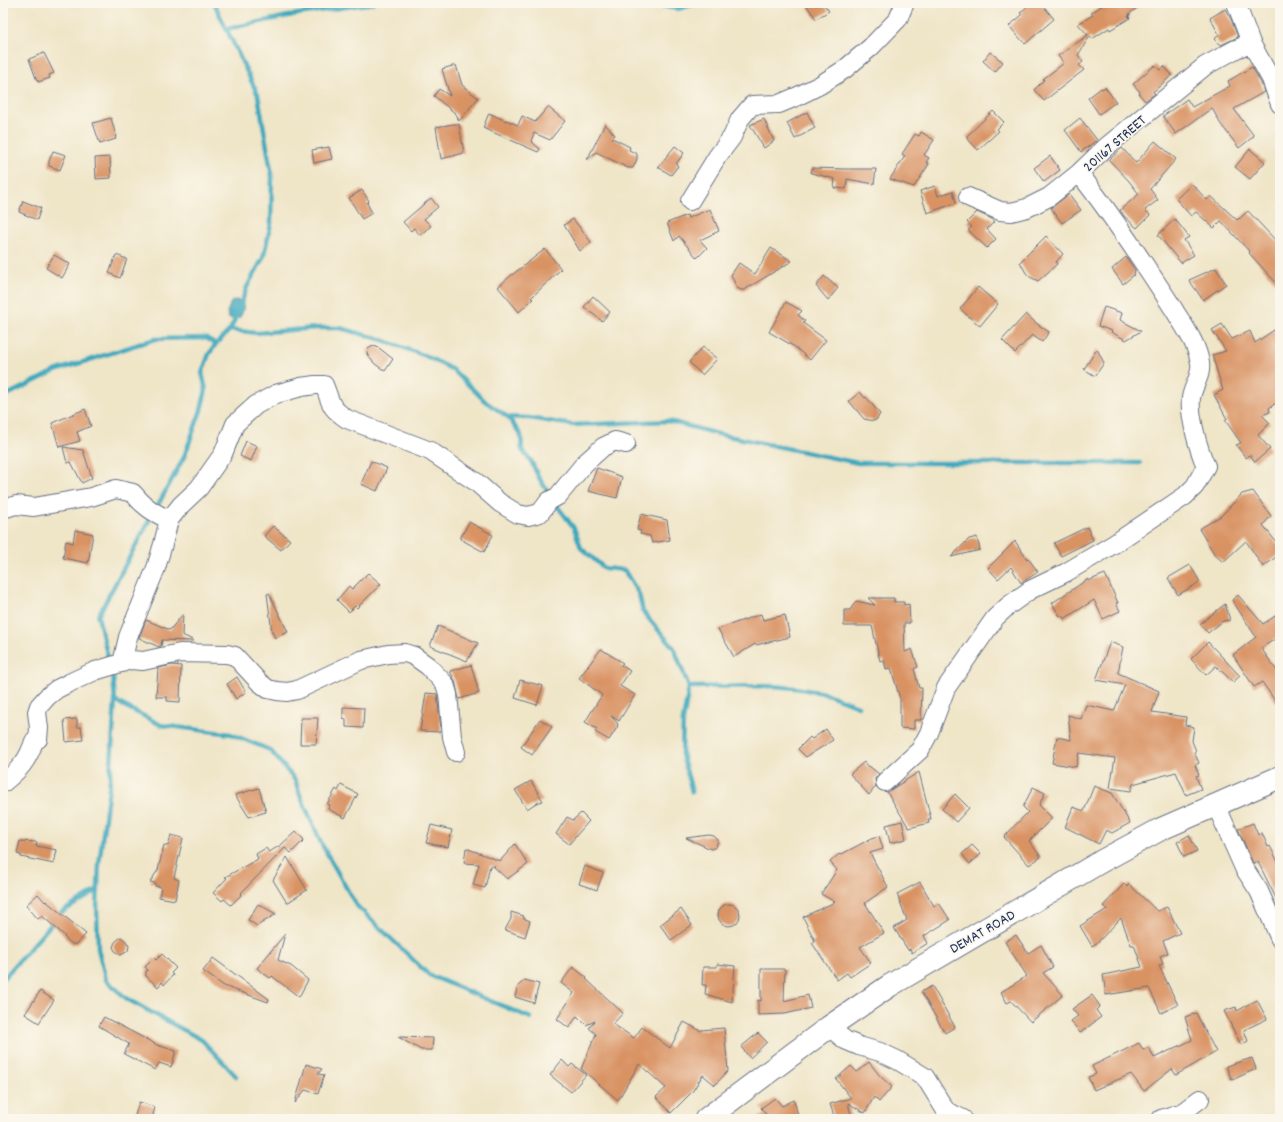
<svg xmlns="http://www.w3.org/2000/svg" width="1283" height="1122" font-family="Dekko,sans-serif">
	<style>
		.water { fill: #3ea9be; stroke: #2c6c8e }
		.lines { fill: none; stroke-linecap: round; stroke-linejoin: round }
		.stream { stroke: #3ea9be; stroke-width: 4.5 }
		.building { fill: #d99363 }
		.minor-casing { stroke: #656f83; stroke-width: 20 }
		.tertiary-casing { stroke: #656f83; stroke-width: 24 }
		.minor { stroke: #fff; stroke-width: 18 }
		.tertiary { stroke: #fff; stroke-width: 22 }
		.labels { text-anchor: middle; stroke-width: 3.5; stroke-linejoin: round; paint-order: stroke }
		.street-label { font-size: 15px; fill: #1b2f5e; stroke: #fbf7ec }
	</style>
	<rect width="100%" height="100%" fill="#fbf7ec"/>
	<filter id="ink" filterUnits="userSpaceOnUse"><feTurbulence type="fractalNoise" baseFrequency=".025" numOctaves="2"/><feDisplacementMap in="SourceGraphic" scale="8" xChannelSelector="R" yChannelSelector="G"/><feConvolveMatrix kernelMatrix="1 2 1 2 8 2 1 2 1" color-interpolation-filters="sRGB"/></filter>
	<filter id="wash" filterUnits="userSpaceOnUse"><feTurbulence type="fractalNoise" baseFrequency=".012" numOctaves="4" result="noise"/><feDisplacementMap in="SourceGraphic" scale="16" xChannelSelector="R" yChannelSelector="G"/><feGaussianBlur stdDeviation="0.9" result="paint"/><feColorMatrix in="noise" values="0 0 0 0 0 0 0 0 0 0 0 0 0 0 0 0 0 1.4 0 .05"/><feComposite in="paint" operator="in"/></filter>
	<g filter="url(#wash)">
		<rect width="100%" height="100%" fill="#efe5c7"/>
		<!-- water -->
		<path class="water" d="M235,300l7,1c3,7 1,14 -5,19l-9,-2 -1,-6 4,-10z"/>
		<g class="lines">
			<!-- stream -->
			<path class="stream" d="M214,3l44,92 14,81 -1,48 -8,34 -16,29 -7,19
				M647,3l31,6 20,-6
				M226,29l72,-15 76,-11
				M230,330l27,3 59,-5h24l40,11 46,17 27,14 33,32 22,15 13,18 1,15 9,11 8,17 11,17
				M3,397l52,-26 100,-32 51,-1 10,6
				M508,417l21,1 44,7 96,-4 49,13 140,29h282
				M555,503l19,25 7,20 23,20 20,2 15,24 4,18 31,36 15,39 -6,34 -1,33 10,38
				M158,505l26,-48 17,-47 5,-20 -4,-17 7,-19 7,-10 14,-14 7,-15
				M109,662l-11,-46 53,-99
				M113,676l2,25 46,24 70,9 39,16 25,30 5,15 21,48 35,62 73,70 102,43
				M689,687l84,-1 22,2 29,5 34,13
				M115,701l-5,79 -11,84 -2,42 1,43 8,31 21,19 75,41 34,36
				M3,979l59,-67 36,-22"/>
		</g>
		<g id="blocks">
			<!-- building -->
			<path class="building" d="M805,3h18l6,8 -13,8z
				M1031,3h10l13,16 -29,25 -16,-18 13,-11 -2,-2z
				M1106,3h38l-15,11 1,1 -2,1 2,2 -20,12 -1,-2 -17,11 -2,-3 -12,19 5,7 -4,3 5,5 -40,31 -10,-11 10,-10 -1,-1 21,-16 -6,-7 30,-21 -10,-11 15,-9 -2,-2z
				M1225,9l6,10 7,18 -17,8 -6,-6 4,-5 -9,-16z
				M990,52l13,10 -8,10 -12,-11z
				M44,53l10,20 -5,2 1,3 -12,4v-2l-1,1 -8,-22z
				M456,65l6,20 16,13 -19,23 -3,-7 -22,-18 5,-7 11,7 -8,-27z
				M1155,65l5,5 4,-4 8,9 -19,17 2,2 -10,7 -6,-7 1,-2 -7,-8z
				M1252,67l9,16 3,9 -30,17 20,27 -15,12 -19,-25 -8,-15 -36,26 -13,-18 24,-17 5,8 38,-21 -2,-5z
				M1105,87l11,15 -17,12 -11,-16 13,-10 1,1z
				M548,107l17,14 -15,19 -16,-7 -3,8 9,8 -2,3 -55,-24 6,-15 17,8v-1l12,5 4,-9 13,6z
				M993,111l11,11 -7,7 2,2 -21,19 -12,-13z
				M807,112l8,16 -20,11 -8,-16z
				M111,118l5,18h-1l1,3 -16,5 -7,-21z
				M1080,118l17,22 -16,12 -16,-22z
				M764,119l10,22 -10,7 -14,-23z
				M453,124h6l5,29 -23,6 -5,-32z
				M605,124l10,11 -3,3 18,9 -1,3 8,4v5l-4,9h-5l-32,-16 -9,8z
				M921,132l13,8 -10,15 5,3 -3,4 3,2 -15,23 -24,-8 15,-23 -3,-2 13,-20 4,2z
				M1155,141l21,18 -26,30 8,11 -13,10 5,5 -13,13 -13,-12 -4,-6 19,-16 -10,-13 -20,-21 13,-12 14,15z
				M675,146l9,7 -8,11 2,2 -7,9 -13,-8z
				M329,147l3,12 -18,4 -2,-13z
				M1250,149l15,13 -15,17 -15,-12z
				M53,151l13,4 -6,15 -11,-4v-5z
				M1050,156l10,14 -16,12 -10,-14z
				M110,157l1,21 -15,1 -1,-21z
				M812,168l33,1h31l-2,15 -27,-5 -1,10 -12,-1 1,-9 -24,-6z
				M1192,184l15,16 4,-4 26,24 2,-2v1l9,-8 32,34v42l-31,-34 1,-1 -29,-31 -7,7 -18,-16 -5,4 -15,-17z
				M935,186l3,10 15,-5 3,12 -29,10 -7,-22z
				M362,190l7,11 -2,2 5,10 -10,6 -13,-21z
				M1069,194l12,16 -19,13 -11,-15z
				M431,198l7,9 -14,12 7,7 -11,9 -6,-7 -3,3 -8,-9z
				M23,201l18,7 -4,12 -18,-8z
				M710,209l9,22 -19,9 7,8 -10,10 -18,-22 -5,5 -7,-18 20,-8 1,3z
				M977,212l15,7 2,3 -7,7 9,10 -9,9 -19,-18 4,-3 -5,-5z
				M573,219l18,23 -11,9 -16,-26z
				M1175,219l14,18 -5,3 10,15 -13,8 -23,-28z
				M1046,236l17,18 -7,8 1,2 -19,17 -8,-4 -4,-4 -6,-11z
				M771,248l21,13 -48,29h-3l-4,-2 -6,-13 8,-12 16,11z
				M545,249l16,20 -30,29 2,1 -14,13 -21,-25 10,-9z
				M54,255l16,9 -8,14 -16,-10z
				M116,255l11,4 -7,19 -11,-5z
				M1126,257l9,13 -1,5 -11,9 -11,-15z
				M1216,268l10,16 -23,16 -14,-20z
				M824,276l14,12 -10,12 -12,-14z
				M978,287l20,17 -18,22 -20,-17z
				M593,296l17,16 -8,9 -18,-14z
				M786,302l16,9 -4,4 7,6 -2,2 23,17 -16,20 -15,-13 -26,-15z
				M1104,307l18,6 -2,7 21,11 -15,9 -15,-8 1,-1 -14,-5z
				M1026,314l10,9 13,9 -7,10 -10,-7 -17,18 -13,-13z
				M1222,324l10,15 18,-8 5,12 25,-17v74l-11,8 1,4 -8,3 8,8 -12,12 12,14 -15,13 -5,-7 -4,3 -10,-13 5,-2 -16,-23 2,-1 -13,-24 9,-5 -11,-35 14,-4 -14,-21z
				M374,346l5,2 14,11 -8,12 -10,-7 -7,-8 -1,-3 1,-4 3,-2z
				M703,347l14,12 -15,16 -13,-13z
				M1097,349l7,14 -9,13 -11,-7z
				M860,392l5,6 1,-1 14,17 -3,5 -3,2 -10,-2 -15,-18z
				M85,409l6,17 -14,6 3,9 -21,6 -7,-24z
				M246,441l11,5 -6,15 -11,-5z
				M63,447l20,3 9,28 -10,5 -11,-21 -4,1z
				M371,461l16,7 -10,23 -16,-7z
				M597,468l25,9 -5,21 -29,-7z
				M1253,491l18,25 -8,9 17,22v7l-17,13 -17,-26 -23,21 -8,-7 -16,-26 22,-13 21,-22z
				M641,514l26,6 3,20 -18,3 -2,-7 -10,-2 1,-3 -4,-1z
				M469,522l24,13 -9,17 -24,-13z
				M273,526l17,14 -9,10 -17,-14z
				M1087,527l6,13 -32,16 -7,-13z
				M75,530l18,4 -5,29 -25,-5 3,-17 7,2z
				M977,537l3,13 -29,7 18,-18z
				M1015,541l12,18 1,-1 10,14 -17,11 -10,-16 -13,12 -10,-11z
				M1190,565l10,17 -22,13 -10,-17z
				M368,573l13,11 -24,24 -2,-2 -6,6 -12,-12 12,-14 3,3z
				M1105,574l13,29h-2l4,8 -17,8 -9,-19 -30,19 -2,-4 -2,1 -8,-13 36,-24v2z
				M269,593l19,39 -13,6 -3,-6 -5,-38z
				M1238,595l25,29 17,-11v23l-19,12 19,27v33l-18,-26 -8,5 -21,-32 23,-18 -24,-37z
				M868,598h26v4h10v3l5,-1 1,19h-6l1,29 7,-3 6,18 -4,2 5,19h3l-1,32h-7v9l-14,-1v-29l-9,-31 -5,1 -2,-9 -4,1 -8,-35h-28v-16h6l6,-9 19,4z
				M1225,604l5,16 -7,1 -15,12 -8,-9z
				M183,614l-1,21 11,5v1l-31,-1 -1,6 -2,1 -20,-9 7,-18 24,10z
				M761,614l2,6 22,-5 5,22 -34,8 -1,-1 -21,13 -16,-28z
				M438,626l40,17 -11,18 -37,-15z
				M1110,642l13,5 -5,26 41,18 -7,21 34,5 -1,8 9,2 -2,14 4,10 -2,1 5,11 -4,2 4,10 -3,1 5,13 -15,6 -10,-23 -43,12 -2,7 -21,-3 5,-30 -36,-5 -3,14 -24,-4 5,-26 14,3 -3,-25 13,4 5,-14 28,6 11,-26 -29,-5z
				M1208,642l32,34 -7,6 -17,-16 -10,9 -15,-16z
				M601,649l22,14 -2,2 9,6 -10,15 15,9 -16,26 -8,-5 7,8 -1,1 1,1 -9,14 -14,-8 2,-3 -12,-7 17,-27 -23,-17z
				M172,665l9,1 -1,36 -13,-1v-4h-11l2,-29z
				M471,665l8,28 -20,6 -4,-18 -5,-10z
				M237,677l9,15 -10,7 -9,-15z
				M520,680l23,6 -6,19 -22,-7z
				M426,693l11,1 4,34 -1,4 -20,-1z
				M343,707l21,1 -1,20 -17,-1v-8l-3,-1z
				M301,718h17l-2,26h-16z
				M77,719v8h4l2,13 -17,2 -2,-22z
				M540,719l12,8 -20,28 -11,-8z
				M826,729l7,11 -27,17 -8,-8 12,-12 2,2z
				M864,762l4,5 1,-1 10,8 -4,5 1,7 -7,9 -19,-21z
				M919,772l12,47h-3l1,4 -20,5 -22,-36z
				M531,781l12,20 -7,2 -9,6 -12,-19z
				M341,785l17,9 -13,24 -17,-9 2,-4 -3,-1 9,-15 2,2z
				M1094,786l18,7 18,30 -18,10 -6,-3 -7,14 -34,-17 8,-20 11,4z
				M1033,787l12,6 -6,12 13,13 -23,23 12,16 -12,8 -25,-28 24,-25 -5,-5z
				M259,788l7,24 -17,5 -14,-22z
				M955,794l14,14 -13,14 -14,-13z
				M581,813l8,8 -20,23 -13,-10 11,-17 6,3z
				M902,821l4,18 -16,4 -4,-18z
				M1253,823l5,12 4,-2 6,14 2,-1 10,20v40l-22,-44 -5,1 -15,-34z
				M431,825l21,5 -4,17 -22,-4z
				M296,831l8,9 -13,13 -6,-5 -44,45 1,1 -11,11 -7,-6 -2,2 -9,-8 14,-15 -2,-1 33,-18 -2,-5 10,-6 3,4 12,-7z
				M171,835l12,3 -9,40 5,2 -4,20 -16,-3 2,-10 -6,-1v-3l-5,-1 8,-12 6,-25 4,1z
				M709,835l5,1 4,4 -2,7 -5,2 -25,-11z
				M1189,835l8,16 -13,6 -7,-15z
				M879,836l4,13 -13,4 18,34 -23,16 19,30 -24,14 11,16 -21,14 -3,-4 -10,7 -25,-37 3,-2 -12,-24 32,-15 -14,-8 16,-24 -7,-8 9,-8 1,1 32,-17z
				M20,841l17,1 -1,4 21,4 -3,14 -33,-7v-2l-4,-1z
				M515,844l13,20 -21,15 -13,-12 1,-1h-5l-5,22 -12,-3 6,-21 -15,-1 2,-15 34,13z
				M972,845l9,9 -11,10 -8,-10z
				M287,857l20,33 -20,13 -14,-23z
				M585,866l18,7 -6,17 -18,-6z
				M920,882l14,24 5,-3 11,17 -26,16 4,7 -16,10 -2,-4 -2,1 -14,-22 13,-8 -10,-26z
				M1124,884l3,3 2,-3 28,27 10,-4 13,26 -17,8 5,12 -8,3 3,8 -4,2 19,39 -17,8 -12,-25 -43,7 -3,-20 39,-8 -8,-22h-3l-10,-27 -23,24 -6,4 -12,-20 27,-17 -4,-3z
				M38,894l7,8 1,-1 40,33 -9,10h-5l-8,-7 1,-1 -23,-20 -4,3 -12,-14z
				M258,904l18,10 -19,12 -9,-6z
				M718 915a11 11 0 1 1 22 0a11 11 0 1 1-22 0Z
				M681,909l11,16 -21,15 -11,-15z
				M511,912l13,4 -1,2 7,3 -5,16 -20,-7 6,-11z
				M285,934l-7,26 13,6 17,14 -9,17 -27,-21 -2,2 -13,-10z
				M1016,935l12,18 13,-8 12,22 -10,6 20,22 -32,27 -20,-21 -4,2 -6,-11 26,-16 -22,-34z
				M121,937l5,4 3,5 -1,5 -7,4 -6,-4 -2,-4 2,-5z
				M162,954l14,14 -5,5 2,2 -9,10 -2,-3 -4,5 -12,-11v-5l2,-1 -3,-3 9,-9 2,2z
				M213,958l56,41 -1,3 -44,-16 -21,-15z
				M717,964l18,2 -3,36 -27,-8 1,-9h-4l1,-18h14z
				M573,967l14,11 -1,1 37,34 -10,11 21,14 8,-11 28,21 14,-26 17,9v-1l23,-2 4,43 -13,14 -12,-10 -11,17 -21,21 -15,-16 10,-9 -27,-24 -21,36 -37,-31 15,-35 -7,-6 6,-7 -9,4 -9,-9 -8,12 -12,-9 17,-26 -13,-10z
				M761,969h24l-1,32 24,-6 3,13 -26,6 -27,1v-15l3,1z
				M525,980l14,4 -5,19 -19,-6 3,-11z
				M932,986l23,41 -10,6 -24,-41z
				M40,991l14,9 -15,23 -14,-9z
				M1092,995l8,11 -4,4 5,7 -21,16 -9,-12 7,-5 -6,-7z
				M1257,1000l10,19 -23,11 4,11 -7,4 -17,-34 12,-4 1,4z
				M1196,1013l20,39 -40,23 -4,-6 -28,22 -13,-17 -37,16 -6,-13 8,-3 -4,-8 47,-23 4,7 6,-3 5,11 38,-18 -7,-23z
				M104,1017l53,28 19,6 -5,16 -12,-4 -4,7 -31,-16 5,-10 -30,-18z
				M758,1033l9,9 -17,16 -9,-11z
				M398,1037l35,1 -1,12h-11z
				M1252,1058l4,11 -24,11 -6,-14z
				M562,1060l7,7 3,-3 14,11 -15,17 -21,-17z
				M869,1062l11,14 12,11 -13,15 -5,-5 -9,16 -17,-10 4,16h-17l-5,-15 21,-6 -15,-19 15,-13 6,6z
				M306,1064l16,5 -4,5 6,1 -6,19 -13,-4 -10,13z
				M775,1098l7,8 12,-6 5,19h-43l10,-5 -5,-6z
				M139,1102l16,5 -3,12h-18z"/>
		</g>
	</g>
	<g filter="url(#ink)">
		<use href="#blocks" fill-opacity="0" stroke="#656f83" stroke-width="1"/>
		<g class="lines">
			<defs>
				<path id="minor" d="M1236,3l15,40 20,36 9,25
					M968,197l32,14 11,1 16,-4 22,-11 30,-24 27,-26 99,-81 31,-17 15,-6
					M690,201l27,-44 15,-20 8,-18 12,-14 27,-1 19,-8 22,-11 25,-16 26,-22 27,-28 7,-16
					M3,509l13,-4 18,2 57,-10 25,-8 17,4c11,14 20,19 36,27
					M122,663l6,-26 28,-69 7,-24 6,-24 12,-15 18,-17 24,-34 12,-30 21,-19 20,-11 25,-7 14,-2h9c8,19 4,21 23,34l83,32 46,31 24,21 18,11 10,2 12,-3 9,-12 9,-5 27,-33 18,-16 12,-6 11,3
					M885,782l35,-32 9,-17 17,-45 49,-70 13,-12 22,-16 35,-17 49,-29 71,-48 10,-10 11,-20c-8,-17 -17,-51 -15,-68 2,-13 11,-22 9,-35 -3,-20 -17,-38 -27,-55 -29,-45 -61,-93 -94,-135
					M3,783c16,-13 25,-22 31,-42l4,-2 1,-11 -2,-16 2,-6 8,-9 10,-8 12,-6 26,-12 36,-11 12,1 37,-8 47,1 8,2 24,26 9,7 9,2 10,1 10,-2 64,-30 27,-6 17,-1 9,3 14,10 17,18 3,10 4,43 4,15
					M1216,805l28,63 15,23 21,48
					M829,1027l16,13 14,6 21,6 17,8 15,9 13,8 21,34 17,8
					M1161,1119l22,-7 17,-13"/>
				<path id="tertiary" d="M706,1119l123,-92 60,-41 213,-125 59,-32 119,-52"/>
			</defs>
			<!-- minor casing -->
			<use href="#minor" class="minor-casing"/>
			<!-- tertiary casing -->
			<use href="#tertiary" class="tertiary-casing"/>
			<!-- minor -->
			<use href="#minor" class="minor"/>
			<!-- tertiary -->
			<use href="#tertiary" class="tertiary"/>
		</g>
	</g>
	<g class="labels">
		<!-- street labels -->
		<g class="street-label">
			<text transform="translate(1114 143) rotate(-41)" y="5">201167 STREET</text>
			<text transform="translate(982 931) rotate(-30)" y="5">DEMAT ROAD</text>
		</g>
	</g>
	<!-- margin -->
	<rect width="1283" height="1122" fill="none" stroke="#fbf7ec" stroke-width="16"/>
</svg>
